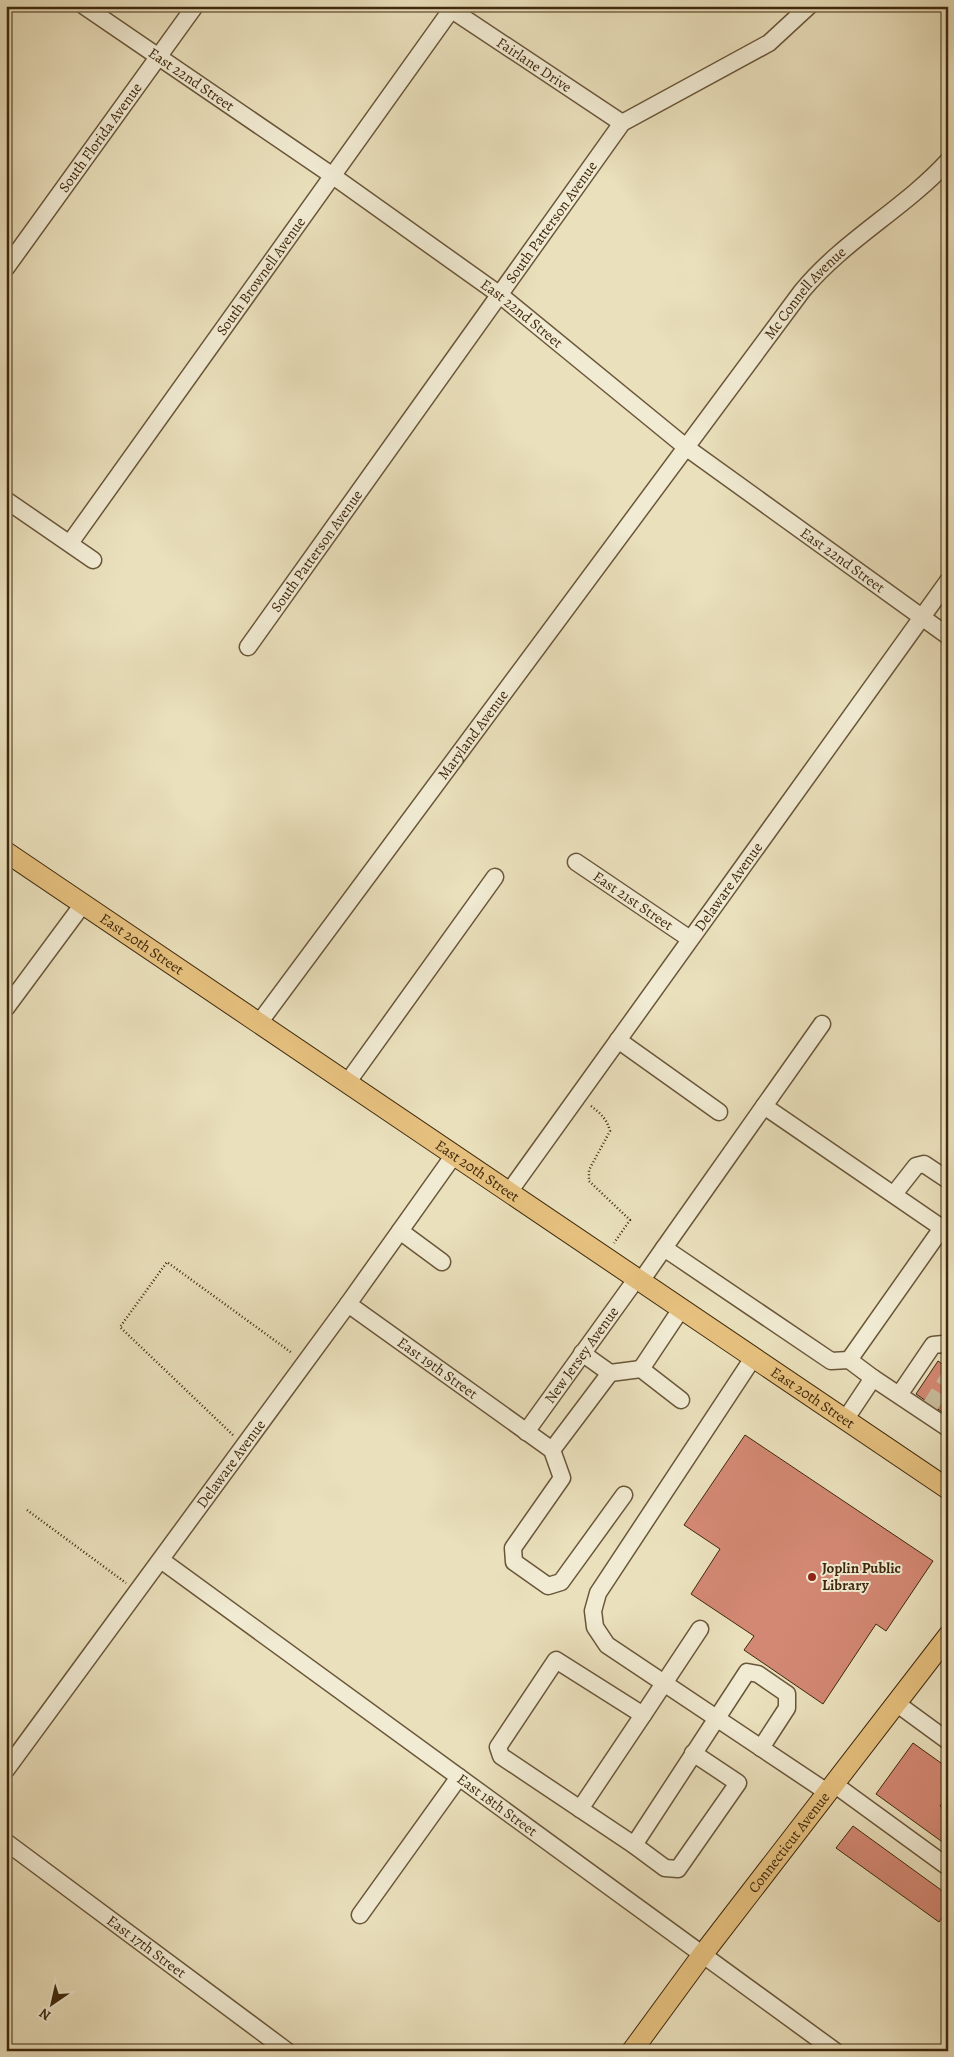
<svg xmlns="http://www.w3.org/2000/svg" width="954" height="2057" font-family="Alegreya,serif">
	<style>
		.building { fill: #d38873; stroke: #3f280d }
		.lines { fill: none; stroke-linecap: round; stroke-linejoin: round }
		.minor-tunnel { stroke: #c8bb99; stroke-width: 16; stroke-dasharray: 16 8; stroke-linecap: butt }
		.minor-casing { stroke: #6a5639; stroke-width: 19 }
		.major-casing { stroke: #3f280d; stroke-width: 22 }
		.path { stroke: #3f280d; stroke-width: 2.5; stroke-dasharray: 1 2.5; stroke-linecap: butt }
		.minor { stroke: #f1ebd3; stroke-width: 16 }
		.major { stroke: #e5c07e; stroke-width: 20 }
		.poi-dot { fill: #8f2418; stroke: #f1ebd3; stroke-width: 2 }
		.labels { text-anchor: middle; stroke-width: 4; stroke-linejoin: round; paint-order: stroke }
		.street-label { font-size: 15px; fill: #3f280d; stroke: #f1ebd3 }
		.poi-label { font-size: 15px; font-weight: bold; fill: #3f280d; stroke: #f1ebd3; text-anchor: start }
	</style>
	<rect width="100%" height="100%" fill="#eae0bc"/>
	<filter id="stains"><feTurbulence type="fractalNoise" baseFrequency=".004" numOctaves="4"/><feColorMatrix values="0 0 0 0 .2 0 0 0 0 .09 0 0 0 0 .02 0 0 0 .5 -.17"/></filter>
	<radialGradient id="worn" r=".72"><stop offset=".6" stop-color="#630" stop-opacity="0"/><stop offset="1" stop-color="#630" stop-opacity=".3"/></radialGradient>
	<!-- building -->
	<path class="building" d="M938,1361l10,7v48l-32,-22z
		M745,1435l188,126 -47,70 -10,-7 -53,80 -79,-54 10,-14 -63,-42 29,-45 -36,-24z
		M913,1743l35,25v28l-8,10 8,6v34l-72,-52z
		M853,1826l95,69v15l-9,12 -103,-74z"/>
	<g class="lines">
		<!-- minor-tunnel -->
		<path class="minor-tunnel" d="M930,1406l18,-28"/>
		<defs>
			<g id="minor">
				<path id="s1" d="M84,6l249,170 167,119 187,153 261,188"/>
				<path id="s2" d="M446,6l176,117"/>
				<path id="s3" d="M6,268l189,-262"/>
				<path d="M6,500l87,60"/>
				<path id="s4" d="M70,543l381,-533"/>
				<path id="s5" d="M248,647l374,-524 147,-80 40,-37"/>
				<path id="s6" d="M576,862l114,77"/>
				<path d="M6,1008l77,-104"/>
				<path id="s7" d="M259,1023l543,-732c42,-51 102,-82 146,-130"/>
				<path d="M618,1040l101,72"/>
				<path d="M347,1083l148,-206"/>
				<path d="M764,1106l178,122 -93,132"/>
				<path id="s8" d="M509,1192l439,-611"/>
				<path d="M894,1194l22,-28 8,-2 24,16"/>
				<path d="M400,1231l42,31"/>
				<path d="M664,1248l158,-224"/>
				<path d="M641,1281l23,-33 167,113 18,-1 24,18"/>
				<path id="s9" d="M348,1304l204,146 10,28 -49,70 1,14 34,24 13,-4 63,-87"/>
				<path d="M582,1353l28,20 31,-4 40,31"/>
				<path d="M753,1358l-155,235 -5,18 2,16 12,18 220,147"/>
				<path d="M641,1369l40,-60"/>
				<path d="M899,1395l34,-50 10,-1 5,3"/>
				<path d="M845,1420l28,-42 75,50"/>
				<path id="s10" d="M526,1432l111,-154"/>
				<path d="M552,1450l58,-77"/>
				<path id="s11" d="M161,1560l674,491"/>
				<path d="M700,1629l-57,86 -87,-55 -58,87 3,9 133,89 113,-173 11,2 29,20v14l-26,40"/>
				<path d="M896,1703l52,38"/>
				<path id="s12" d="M6,1770l342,-466 106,-149"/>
				<path d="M834,1784l114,83"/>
				<path d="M580,1809l63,-94"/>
				<path id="s13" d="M6,1842l281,209"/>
				<path d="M634,1845l31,23 13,1 60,-86 -45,-30"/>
				<path d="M360,1915l99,-138"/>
			</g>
			<g id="major">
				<path id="s14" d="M6,852l942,637"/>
				<path id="s15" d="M632,2051l71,-97 245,-318"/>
			</g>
		</defs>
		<!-- minor casing -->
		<use href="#minor" class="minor-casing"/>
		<!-- major casing -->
		<use href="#major" class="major-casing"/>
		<!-- path -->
		<path class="path" d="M591,1106c9,7 16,13 19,25l-21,39v11l41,39 -16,23
			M233,1435l-113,-108 47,-65 125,91
			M27,1510l99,73"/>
		<!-- minor -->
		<use href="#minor" class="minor"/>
		<!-- major -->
		<use href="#major" class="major"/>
	</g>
	<!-- markers -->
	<circle class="poi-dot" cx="812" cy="1577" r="5"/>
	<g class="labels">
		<!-- street labels -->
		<g class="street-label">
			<text dy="5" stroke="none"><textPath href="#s2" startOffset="106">Fairlane Drive</textPath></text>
			<text dy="5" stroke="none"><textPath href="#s1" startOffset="130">East 22nd Street</textPath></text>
			<text dy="5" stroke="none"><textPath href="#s3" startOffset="161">South Florida Avenue</textPath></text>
			<text dy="5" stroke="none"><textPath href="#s5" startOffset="522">South Patterson Avenue</textPath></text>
			<text dy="5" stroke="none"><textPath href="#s4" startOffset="328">South Brownell Avenue</textPath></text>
			<text dy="5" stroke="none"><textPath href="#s7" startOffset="912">Mc Connell Avenue</textPath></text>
			<text dy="5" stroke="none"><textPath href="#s1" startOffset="535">East 22nd Street</textPath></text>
			<text dy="5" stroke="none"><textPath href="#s5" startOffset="118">South Patterson Avenue</textPath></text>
			<text dy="5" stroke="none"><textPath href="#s1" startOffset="940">East 22nd Street</textPath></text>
			<text dy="5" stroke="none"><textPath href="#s7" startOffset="359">Maryland Avenue</textPath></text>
			<text dy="5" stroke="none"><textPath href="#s8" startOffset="376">Delaware Avenue</textPath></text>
			<text dy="5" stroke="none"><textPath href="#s6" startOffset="69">East 21st Street</textPath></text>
			<text dy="5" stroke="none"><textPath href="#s14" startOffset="164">East 20th Street</textPath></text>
			<text dy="5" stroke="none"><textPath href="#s14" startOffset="569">East 20th Street</textPath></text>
			<text dy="5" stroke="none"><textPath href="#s10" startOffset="95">New Jersey Avenue</textPath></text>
			<text dy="5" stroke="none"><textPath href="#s9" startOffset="110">East 19th Street</textPath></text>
			<text dy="5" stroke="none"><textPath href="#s14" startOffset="974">East 20th Street</textPath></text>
			<text dy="5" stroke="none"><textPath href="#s12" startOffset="380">Delaware Avenue</textPath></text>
			<text dy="5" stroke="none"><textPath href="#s11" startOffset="416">East 18th Street</textPath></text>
			<text dy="5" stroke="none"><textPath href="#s15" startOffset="261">Connecticut Avenue</textPath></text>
			<text dy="5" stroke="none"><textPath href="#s13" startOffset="175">East 17th Street</textPath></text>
		</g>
		<!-- poi labels -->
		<g class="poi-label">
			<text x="822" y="1573">Joplin Public<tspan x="822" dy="17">Library</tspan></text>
		</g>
	</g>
	<!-- margin -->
	<rect width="954" height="2057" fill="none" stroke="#eae0bc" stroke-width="25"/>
	<rect x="8" y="8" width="939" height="2042" fill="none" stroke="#3f280d" stroke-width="2.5"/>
	<rect x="12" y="12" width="929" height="2032" fill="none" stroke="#3f280d"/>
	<!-- north arrow -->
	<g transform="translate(52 2004) rotate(214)" stroke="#f1ebd3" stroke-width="4" paint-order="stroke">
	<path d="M0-4L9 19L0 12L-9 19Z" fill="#3f280d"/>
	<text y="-8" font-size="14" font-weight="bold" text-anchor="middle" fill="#3f280d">N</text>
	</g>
	<rect width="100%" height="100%" filter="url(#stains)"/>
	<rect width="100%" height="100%" fill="url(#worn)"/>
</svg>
